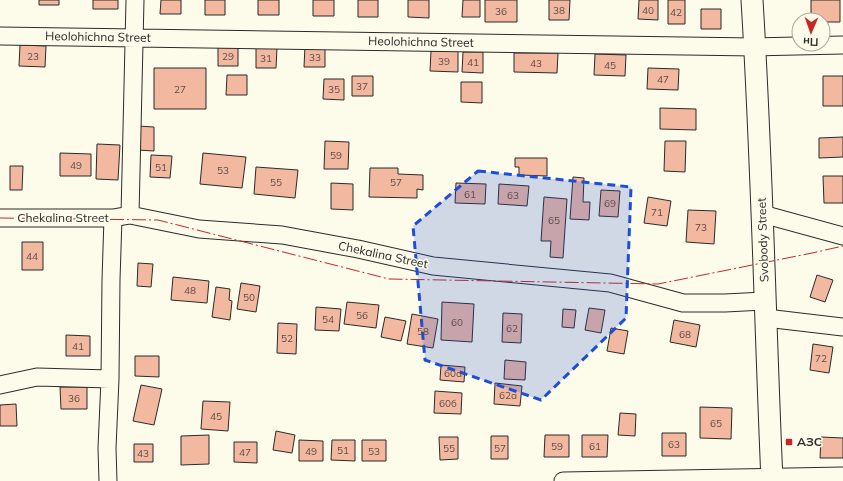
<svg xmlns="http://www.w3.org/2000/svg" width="843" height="481" font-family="Mulish,sans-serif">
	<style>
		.building { fill: #f2b8a0; stroke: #2b2b2b }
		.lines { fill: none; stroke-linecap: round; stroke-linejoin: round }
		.minor-casing { stroke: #2b2b2b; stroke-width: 19 }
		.major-casing { stroke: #2b2b2b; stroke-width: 23 }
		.minor { stroke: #fdfbea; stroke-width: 17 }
		.major { stroke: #fdfbea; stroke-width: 21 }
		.power { stroke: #c62828; stroke-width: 1; stroke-dasharray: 14 3 2 3; stroke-linecap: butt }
		.marked { fill: #1d4ed8; fill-opacity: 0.2; stroke: #1d4ed8; stroke-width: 3; stroke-dasharray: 8 5; stroke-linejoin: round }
		.poi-dot { fill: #c62828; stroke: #fdfbea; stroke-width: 1.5 }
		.labels { text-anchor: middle; stroke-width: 3; stroke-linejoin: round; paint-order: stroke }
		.number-label { font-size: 10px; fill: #5d4e48 }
		.street-label { font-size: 12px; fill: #2b2b2b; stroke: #fdfbea }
		.poi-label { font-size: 12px; font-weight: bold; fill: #2b2b2b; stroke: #fdfbea; text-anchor: start }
	</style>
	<rect width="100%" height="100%" fill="#fdfbea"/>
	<!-- building -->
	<path class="building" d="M39,0h20v5h-20z
		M93,0h25v9h-25z
		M161,0h20v14h-21z
		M205,0h20v15h-20z
		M258,0h21v15h-21z
		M313,0h21v16h-21z
		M358,0h20v17h-20z
		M408,0h21v18l-21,-1z
		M463,0h17v17h-18z
		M485,0h32v22h-32z
		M549,0h21l-1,20h-20z
		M639,0h19v20l-20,-1z
		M668,0h17v24h-17z
		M811,0h29v22h-17v-2h-12z
		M701,9h20v20h-20z
		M20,45l26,1 -1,21 -26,-1z
		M218,46h20v20h-20z
		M305,46l20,1v20h-21z
		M256,48h21l-1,20h-20z
		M431,51h27v21l-28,-1z
		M463,52h20v21l-21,-1z
		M514,53h44l-1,20 -43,-1z
		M595,54l31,1 -1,21 -31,-1z
		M154,68h52v41h-52z
		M648,68l31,1 -1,21 -31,-1z
		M227,75h20v20h-21z
		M352,76h21v20h-21z
		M823,76h20v30h-20z
		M324,79h20v21l-21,-1z
		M461,82h21v21l-21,-1z
		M660,108l36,1v21l-36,-1z
		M138,126l16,1v24l-16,-1z
		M843,137v20l-24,1v-20z
		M325,141l24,1 -1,27h-24z
		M665,141h21l-1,31 -21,-1z
		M97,144l23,1 -2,35 -22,-1z
		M60,153l31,1v22h-31z
		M203,153l43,4 -4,31 -42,-4z
		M151,155l21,1 -2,22 -20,-1z
		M515,158h32v18l-28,-1v-8h-4z
		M10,166h13l-1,24h-12z
		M256,167l42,3 -3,28 -41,-4z
		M370,168h28v6l25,1v15l-6,-1v9l-48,-1z
		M823,176h20v27h-19z
		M573,177l11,1 -1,24h7l-1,18 -19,-1z
		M331,183l22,1v26l-22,-1z
		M456,183l30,1 -1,20 -30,-1z
		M499,184l30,2 -2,20 -29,-2z
		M601,190l19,1 -2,26 -19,-1z
		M544,197l23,2 -4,59 -13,-1 1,-16h-10z
		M648,197l23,4 -4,25 -23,-3z
		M688,210l28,1 -2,33 -28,-2z
		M22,242h21v28h-21z
		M138,263l15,1 -2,23 -14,-1z
		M817,275l16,5 -8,22 -15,-5z
		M173,277l36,4 -2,22 -36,-3z
		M241,283l19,3 -4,26 -19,-3z
		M216,287l14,2 -1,11 3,1 -2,19 -18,-3z
		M347,302l32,3 -3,23 -32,-4z
		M442,302l32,2 -2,38 -31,-2z
		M316,307l25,2 -2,22 -24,-1z
		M589,308l16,2 -4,23 -16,-3z
		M563,309l13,1 -2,18 -12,-1z
		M503,313l19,1 -1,29 -19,-1z
		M412,314l26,5 -5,29 -26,-4z
		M385,317l21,4 -5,20 -20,-4z
		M674,320l26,5 -4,22 -26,-5z
		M278,323l19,1 -1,30 -19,-1z
		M611,328l17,3 -4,23 -17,-3z
		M66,335l24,1v20h-24z
		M813,344l20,3 -4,26 -19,-3z
		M135,356h24v21l-24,-1z
		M505,360l21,2 -1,18 -21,-1z
		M441,365l24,2 -1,15 -24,-2z
		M495,383l27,3 -2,20 -26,-2z
		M141,385l21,4 -8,36 -21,-4z
		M60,387h27v22h-26z
		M435,391l27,2 -1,21 -27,-1z
		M203,401l27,1 -2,29 -27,-2z
		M16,404l1,22h-17v-21z
		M700,407l32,1 -1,31 -31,-1z
		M620,413l16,1 -1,22 -17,-1z
		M276,431l19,4 -3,18 -19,-3z
		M662,433h24v23h-24z
		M209,435v29l-28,1v-29z
		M545,435h24v22h-25z
		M582,435h26l-1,22h-25z
		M491,436h17v23h-17z
		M439,437h19v22l-18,1z
		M821,437l22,1v20h-23z
		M299,440l24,1v20h-24z
		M332,440h23v21l-24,-1z
		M362,440h24v21h-24z
		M234,442h23v21l-23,-1z
		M134,444h19v18h-19z"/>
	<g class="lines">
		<defs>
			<path id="minor" d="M0,36l755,11 88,-2
				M762,214l81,22
				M130,215l5,-215
				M0,218h113l17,-3 69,14 83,6 76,14 75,17 177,17 73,20h42l40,-2
				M766,318l77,9
				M0,385l37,-8 73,2
				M108,481l-1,-33 3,-69 1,-99 2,-62
				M563,481l280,-5"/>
			<path id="major" d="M752,0c10,160 13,321 20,481"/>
		</defs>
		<!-- minor casing -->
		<use href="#minor" class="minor-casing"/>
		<!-- major casing -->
		<use href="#major" class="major-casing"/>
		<!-- minor -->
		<use href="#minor" class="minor"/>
		<!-- major -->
		<use href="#major" class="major"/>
		<!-- power -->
		<path class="power" d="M0,218l158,2 231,59 269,5 154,-31 31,-7"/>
	</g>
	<!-- marked area -->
	<path class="marked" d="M478,171l153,16 -5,131 -85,82 -116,-40 -12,-134z"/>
	<!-- markers -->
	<rect class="poi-dot" x="785" y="438" width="8" height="8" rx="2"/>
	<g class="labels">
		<!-- number labels -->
		<g class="number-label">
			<text x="559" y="14">38</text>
			<text x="648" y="14">40</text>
			<text x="501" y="15">36</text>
			<text x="676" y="16">42</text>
			<text x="33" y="60">23</text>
			<text x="228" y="60">29</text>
			<text x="315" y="61">33</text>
			<text x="266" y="62">31</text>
			<text x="444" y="65">39</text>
			<text x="473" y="66">41</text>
			<text x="536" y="67">43</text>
			<text x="610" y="69">45</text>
			<text x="663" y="83">47</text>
			<text x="362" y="90">37</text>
			<text x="180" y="93">27</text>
			<text x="334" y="93">35</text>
			<text x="336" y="159">59</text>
			<text x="76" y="169">49</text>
			<text x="161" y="171">51</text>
			<text x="223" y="174">53</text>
			<text x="276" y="186">55</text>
			<text x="396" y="186">57</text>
			<text x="470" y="198">61</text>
			<text x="513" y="199">63</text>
			<text x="610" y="207">69</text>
			<text x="657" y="216">71</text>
			<text x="554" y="224">65</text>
			<text x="701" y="231">73</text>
			<text x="32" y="260">44</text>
			<text x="190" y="294">48</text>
			<text x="249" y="301">50</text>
			<text x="362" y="319">56</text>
			<text x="328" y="323">54</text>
			<text x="457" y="326">60</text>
			<text x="512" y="332">62</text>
			<text x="423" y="335">58</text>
			<text x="685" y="338">68</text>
			<text x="287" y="342">52</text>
			<text x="78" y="350">41</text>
			<text x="821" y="362">72</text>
			<text x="453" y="377">60а</text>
			<text x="508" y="399">62а</text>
			<text x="74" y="402">36</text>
			<text x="448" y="407">60б</text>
			<text x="216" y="420">45</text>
			<text x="716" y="427">65</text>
			<text x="674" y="448">63</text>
			<text x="557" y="450">59</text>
			<text x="595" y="450">61</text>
			<text x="449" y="452">55</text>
			<text x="500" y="452">57</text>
			<text x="343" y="454">51</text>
			<text x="311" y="455">49</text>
			<text x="374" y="455">53</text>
			<text x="245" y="456">47</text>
			<text x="143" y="457">43</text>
		</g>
		<!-- street labels -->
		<g class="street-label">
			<text transform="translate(98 37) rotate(1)" y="4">Heolohichna Street</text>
			<text transform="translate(421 42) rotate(1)" y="4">Heolohichna Street</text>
			<text x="63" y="222">Chekalina Street</text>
			<text transform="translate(763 240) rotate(-92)" y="4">Svobody Street</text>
			<text transform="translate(383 255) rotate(12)" y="4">Chekalina Street</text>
		</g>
		<!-- poi labels -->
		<g class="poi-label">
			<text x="797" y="446">АЗС</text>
		</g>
	</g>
	<!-- north arrow -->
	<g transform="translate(811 32) rotate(182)"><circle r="19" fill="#fdfbea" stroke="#a9a89e"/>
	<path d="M0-3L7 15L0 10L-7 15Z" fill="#c62828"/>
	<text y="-6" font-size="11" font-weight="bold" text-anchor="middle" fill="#2b2b2b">Пн</text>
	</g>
</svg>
